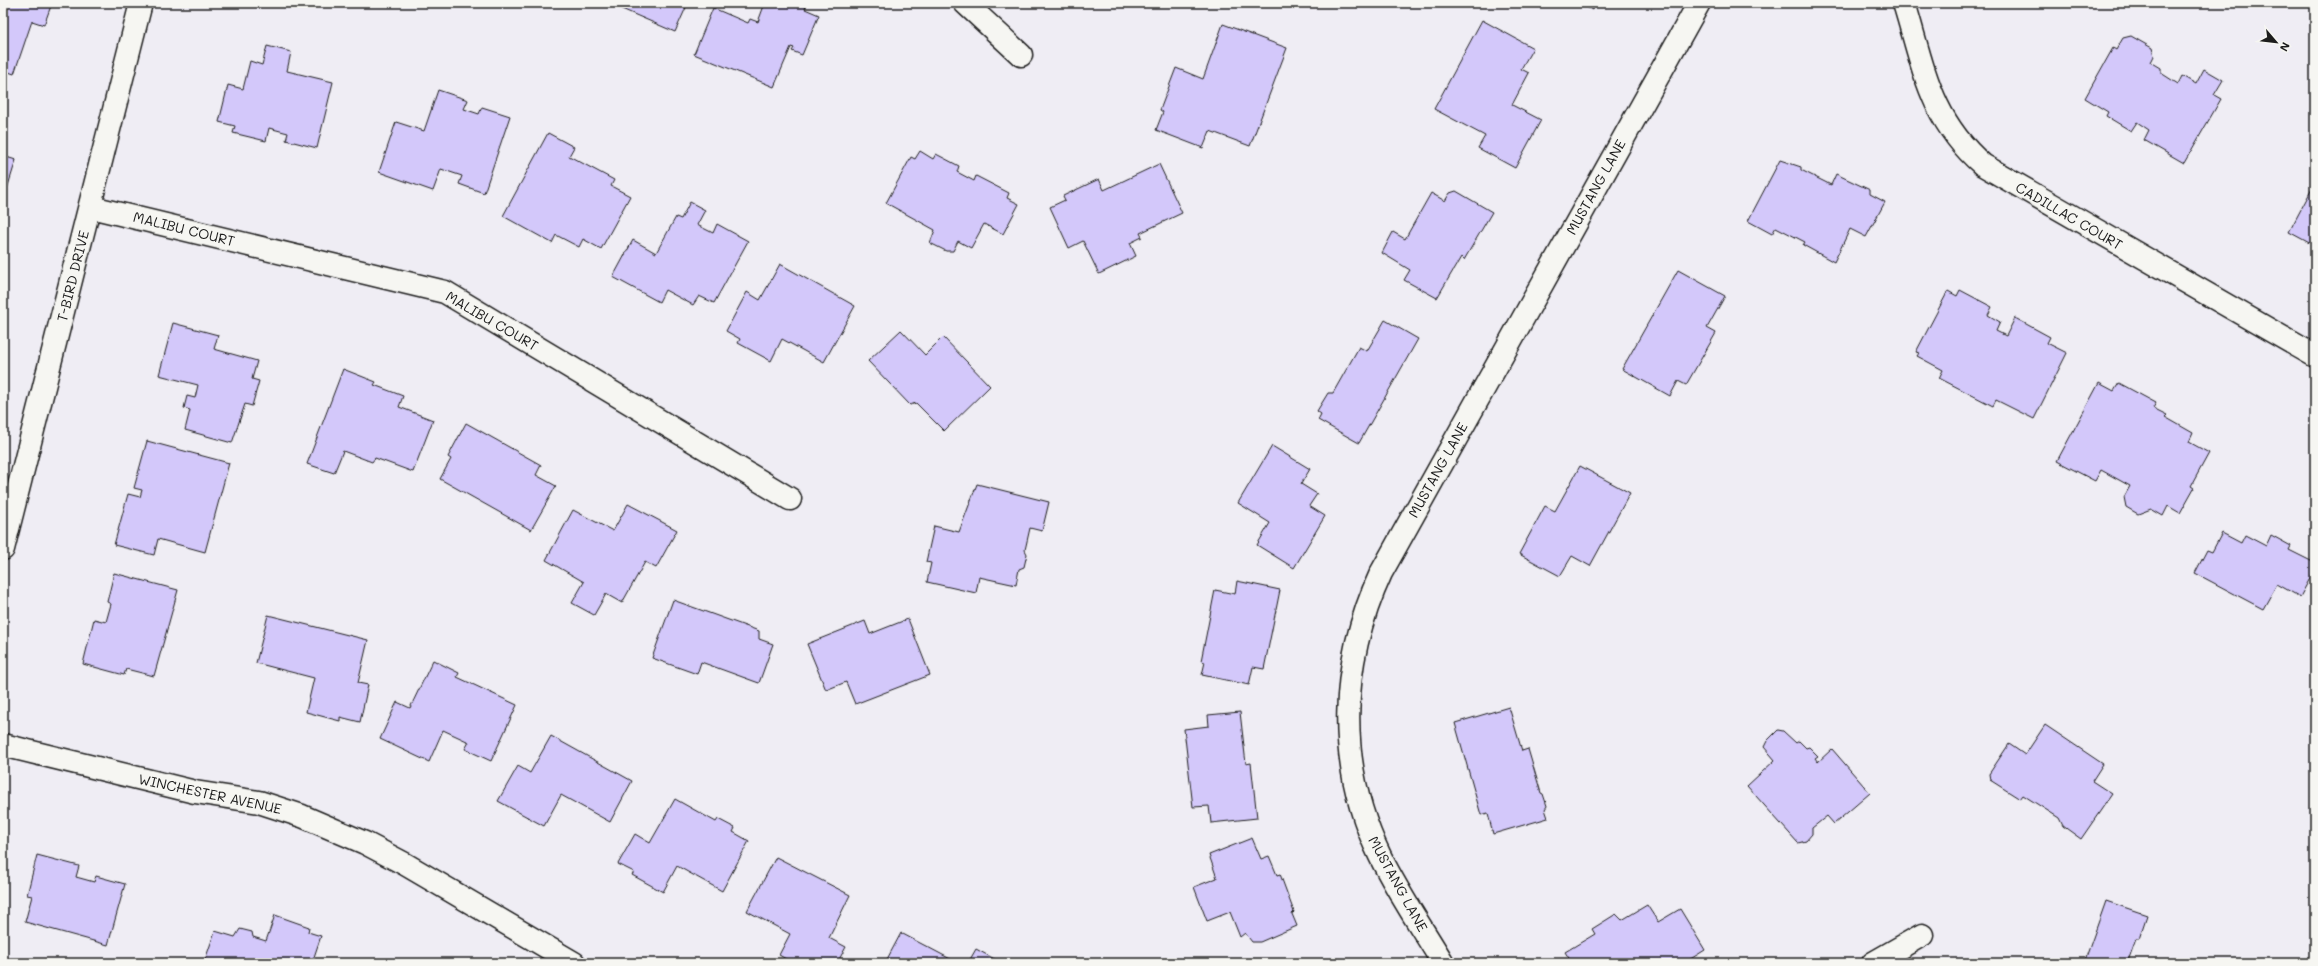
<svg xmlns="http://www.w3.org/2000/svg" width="2318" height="966" font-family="Mali,sans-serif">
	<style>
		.building { fill: #d3c8fa; stroke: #1c1c1c }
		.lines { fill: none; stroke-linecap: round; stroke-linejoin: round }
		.street-casing { stroke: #1c1c1c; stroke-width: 25 }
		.street { stroke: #f6f6f2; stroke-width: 22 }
		.labels { text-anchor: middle; stroke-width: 3; stroke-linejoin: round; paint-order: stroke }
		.street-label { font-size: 14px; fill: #1c1c1c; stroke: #f6f6f2 }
	</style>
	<rect width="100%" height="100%" fill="#efedf4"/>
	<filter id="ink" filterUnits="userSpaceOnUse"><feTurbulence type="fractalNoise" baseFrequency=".025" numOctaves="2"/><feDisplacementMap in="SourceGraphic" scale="8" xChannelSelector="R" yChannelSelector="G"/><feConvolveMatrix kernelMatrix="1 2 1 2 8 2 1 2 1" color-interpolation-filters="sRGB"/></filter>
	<g filter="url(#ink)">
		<!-- building -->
		<path class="building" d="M3,3h49l-8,22 -12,-4 -18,53 -11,-4z
			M608,3h80l-13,29z
			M765,3h34l7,3 -1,3 14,6 -17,40 -10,-4 2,-3 -3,-1 -17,40 -80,-33 19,-46 35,15 2,-4 8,3z
			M1579,3h17l-4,7z
			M1482,20l51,28 -12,21 8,4 -17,32 29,15 -26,48 -37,-20 7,-12 -51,-27z
			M1223,24l64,24 -37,98 -40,-15 -7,17 -47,-18 7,-18 -3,-2 16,-42 27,11z
			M2131,36l21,12 2,8 -3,6 10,6v5l17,11 4,-8 14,8 8,-15 19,11 -9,15 7,4 -37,64 -40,-23 5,-10 -12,-8 -6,9 -25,-15 2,-4 -23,-14 28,-50 3,2 7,-12z
			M267,46l24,6 -4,19 46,11 -16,66 -31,-8 2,-7 -19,-5 -3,13 -33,-8 2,-7 -16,-4 9,-37 15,4 7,-28 12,4z
			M438,90l30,10 -4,9 15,5 3,-7 28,9 -26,77 -25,-9 3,-8 -21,-7 -8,22 -54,-19 17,-50 28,9z
			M548,133l26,14 -5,9 45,24 -3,6 19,10 -29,53 -18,-10 -4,8 -23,-12 -4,8 -49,-27z
			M920,151l13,8 3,-5 23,12 -2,6 17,9 2,-5 33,17 -2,5 12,6 -16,30 -19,-10 -13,24 -13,-7 -5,10h-7l-16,-8 5,-13 -49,-27 25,-46 4,2z
			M3,156l13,4 -13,42z
			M1780,160l21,7v3l30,15 5,-11 34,16v4l15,8 -19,35 -16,-8 -16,33 -31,-17 2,-3 -29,-15 -4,7 -24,-13z
			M1159,164l23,49 -42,20 2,4 -12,6 6,13 -37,18 -16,-33 -14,7 -19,-41 15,-7 -2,-4 36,-17 5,11z
			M2315,183v63l-26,-14z
			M1456,191l36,21 -28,48 -3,-3 -24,41 -33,-18 6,-10 -28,-17 11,-21 12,7 26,-46 14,8 5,-8z
			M690,202l15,8 -8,15 16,8 4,-9 31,17 -34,62 -15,-7 -6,9 -28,-15 -6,12 -46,-25 20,-37 23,13 20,-36 5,2z
			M780,264l75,42 -31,56 -42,-23 -11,22 -33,-18 2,-4 -14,-8 21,-39 13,8z
			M1678,270l47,26 -18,32 9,5 -30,52 -8,-4 -8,15 -48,-27z
			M1960,290l32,17 -4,8 12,7 -4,9 10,5 9,-18 35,19 -3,6 20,10 -33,66 -38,-19 -3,6 -54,-28 4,-8 -26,-14 2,-3 -3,-1 32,-61 9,5z
			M1385,320l33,19 -59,104 -41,-23 3,-6 -4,-3 11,-18h5l26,-46 8,4z
			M173,323l45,12 -4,14 43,12 -5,18 7,2 -7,25 -7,-2 -13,39 -47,-13 5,-20 -6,-2 3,-12 8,2 3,-13 -39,-10z
			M901,330l24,25 18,-18 47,49 -46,45 -28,-28 -6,2 -42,-44z
			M343,369l33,13 -2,3 29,11 -4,11 34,13 -20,52 -38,-14 -3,4 -29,-11 -9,22 -27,-9z
			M2099,383l15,8 5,-8 37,20 -3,5 14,7 -2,2 28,16 -4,9 20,11 -18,33 3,2 -14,25 -12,-7 -5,10 -12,-7 -13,5 -12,-7 -2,-10 6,-11 -29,-16 -6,11 -38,-20z
			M466,423l75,42 -5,10 20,11 -25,44 -91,-51 11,-20 -3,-2z
			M147,441l82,22 -24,89 -47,-13 -4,16 -40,-10 14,-51 12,3 2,-7 -8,-2z
			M1272,446l38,23 -9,15 16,10 -8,12 16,10 -31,52 -37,-23 13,-22 -32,-20z
			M1580,466l50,27 -40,73 -18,-10 -12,20 -41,-22 26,-48 10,5z
			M977,484l72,18 -7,29 -12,-3 -5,22 2,4 -3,13 -5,2 -3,16 -37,-8 -3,16 -49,-11 4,-19 -5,-1 8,-36 25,6z
			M628,504l49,26 -21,38 -11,-6 -23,41 -16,-9 -12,21 -22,-12 12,-21 -38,-22 27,-50 40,21z
			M2222,533l19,10 4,-8 21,11 5,-11 20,11 -2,4 26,13v6l-15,28 -23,-13 -14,25 -68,-36 12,-23 5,2z
			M114,573l64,17 -24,86 -28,-7 -2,6 -41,-11 11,-45 12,3 5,-18 -4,-2z
			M1237,581l43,9 -16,79 -11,-2 -4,18 -47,-10 3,-13 -4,-1 14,-71 20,4z
			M673,600l86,31v8l14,5 -14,39 -58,-21 -4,12 -45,-16z
			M268,615l100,25 -10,43 10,2 -8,37 -20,-5v4l-34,-9 8,-34 -58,-15z
			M908,619l22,56 -75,29 -9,-22 -20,8 -19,-46 58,-23 5,13z
			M433,660l26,13 -2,4 60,28 -26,56 -26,-12 4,-7 -26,-12 -14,32 -49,-23 17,-37 13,6z
			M1509,707l13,44 6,-2 13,44 2,1 4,12 -2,3 3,9 -55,16 -5,-21 -7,2 -26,-92z
			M1240,712l6,52 5,-1 6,55 -46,5 -2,-17 -16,1 -9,-78 25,-3 -1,-11z
			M2045,725l58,39 -11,17 20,13 -31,45 -18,-13 -4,-8 -36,-23 -3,4 -30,-19 -1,-6 20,-30 16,11z
			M1778,730l5,1 13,12 3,-2 7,7 3,-1 9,9 -3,2 3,4 14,-13 38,44 -36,31 -7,-8 -15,12v6l-6,7 -8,2 -51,-57 28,-26 -11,-13 3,-6z
			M551,736l81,45 -22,41 -49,-27 -17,31 -46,-25 20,-35 12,7z
			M675,799l41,23 2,-3 17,9 -2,4 16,9 -27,50 -45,-25 -14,26 -31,-17 2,-3 -16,-8 17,-30 15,9z
			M1252,838l9,21 8,-3 8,19 3,-1 14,38 -2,2 5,12 -37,16h-8l-7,-9 -5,4 -10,-25 -23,9 -13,-34 23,-9 -8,-23z
			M37,855l42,11 -3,11 18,5 2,-6 29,8 -17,61 -83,-23 7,-26 -5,-1z
			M776,857l74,38 -21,43 17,9 -9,16h-44l-14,-8 11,-21 -43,-23z
			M2106,901l41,14 -8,24h-3l-8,22 5,2h-49z
			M1647,905l11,17 22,-13 25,41 -21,13h-112l-7,-11 30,-18 -3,-5 24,-15 6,6z
			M275,915l34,12 -1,5 13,4 -9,27h-108l11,-32 20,6 5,-8 12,3 1,5 13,4z
			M901,933l57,30h-73z
			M976,949l24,13 -1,1h-31z"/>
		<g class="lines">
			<defs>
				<path id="street" d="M965,3l56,52
					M1904,3c20,65 26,116 79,162l332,191
					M91,207l354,85 345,207
					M3,549l138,-546
					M3,745l192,47 64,10 43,14 63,27 40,21 169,99
					M1443,963c-21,-35 -45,-70 -63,-107 -44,-91 -41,-192 1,-283l318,-570
					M1873,963l49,-28"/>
			</defs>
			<!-- street casing -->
			<use href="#street" class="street-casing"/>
			<!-- street -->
			<use href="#street" class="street"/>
		</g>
	</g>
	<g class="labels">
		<!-- street labels -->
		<g class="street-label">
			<text transform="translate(1596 187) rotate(-61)" y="5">MUSTANG LANE</text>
			<text transform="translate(2069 216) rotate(30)" y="5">CADILLAC COURT</text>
			<text transform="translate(184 229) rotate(14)" y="5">MALIBU COURT</text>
			<text transform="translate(73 276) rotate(-76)" y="5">T-BIRD DRIVE</text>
			<text transform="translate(492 321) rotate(30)" y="5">MALIBU COURT</text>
			<text transform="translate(1438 470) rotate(-61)" y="5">MUSTANG LANE</text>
			<text transform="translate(210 794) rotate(12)" y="5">WINCHESTER AVENUE</text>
			<text transform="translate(1398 884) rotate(61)" y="5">MUSTANG LANE</text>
		</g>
	</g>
	<!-- margin -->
	<rect width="2318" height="966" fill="none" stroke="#f6f6f2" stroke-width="16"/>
	<rect x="8" y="8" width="2302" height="950" fill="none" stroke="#1c1c1c" stroke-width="1.5" filter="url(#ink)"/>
	<!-- north arrow -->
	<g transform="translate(2276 42) rotate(118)" stroke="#f6f6f2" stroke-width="3" paint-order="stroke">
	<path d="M0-3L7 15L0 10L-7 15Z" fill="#1c1c1c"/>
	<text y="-6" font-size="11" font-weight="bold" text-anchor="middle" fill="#1c1c1c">N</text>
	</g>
</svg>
